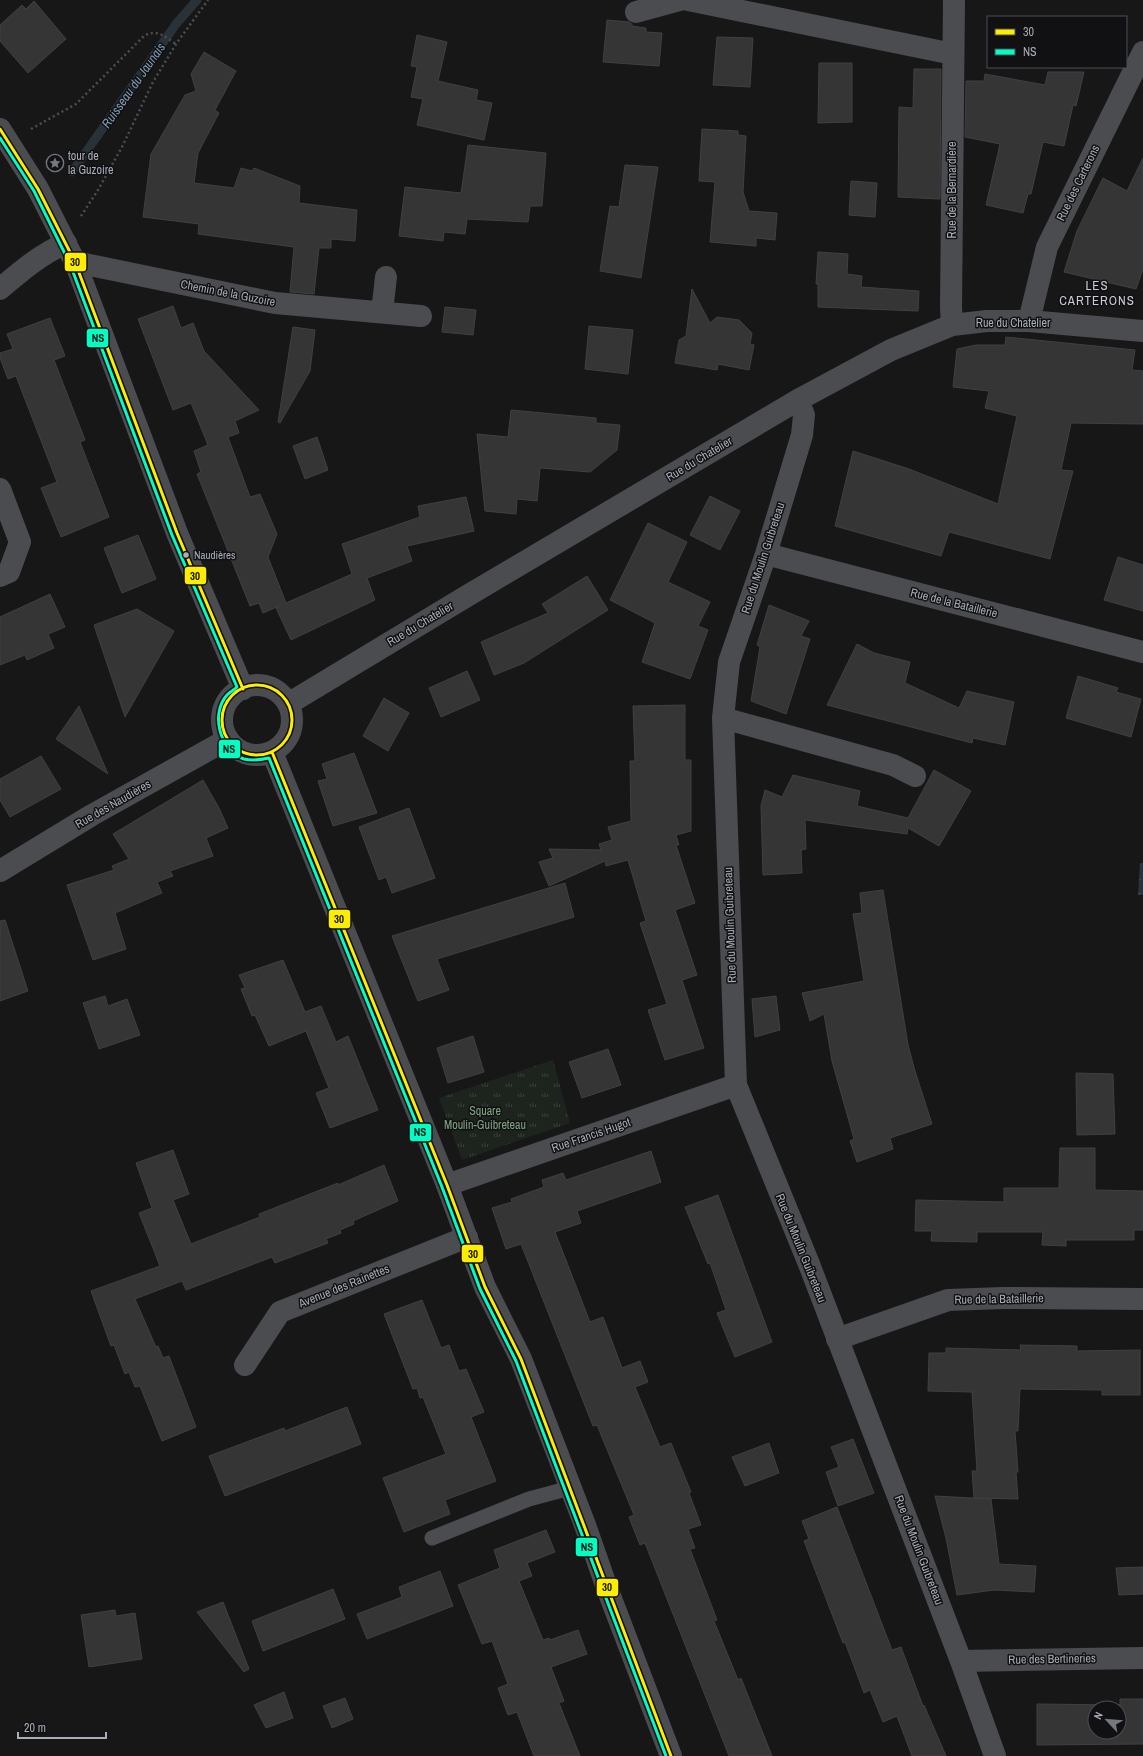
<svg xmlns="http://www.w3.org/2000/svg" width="1143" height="1756" font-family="'Archivo Narrow',sans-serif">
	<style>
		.park { fill: url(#park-tufts) }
		.water { fill: url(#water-ripples) }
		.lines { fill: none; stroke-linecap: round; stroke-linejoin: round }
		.stream { stroke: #2a3239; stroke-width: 9 }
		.building { fill: #353536; stroke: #3f4043; fill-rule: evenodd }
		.path { stroke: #4d4e52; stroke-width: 2.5; stroke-dasharray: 2 3; stroke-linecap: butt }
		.service { stroke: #4b4c50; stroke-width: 15 }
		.minor { stroke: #4b4c50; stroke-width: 22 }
		.tertiary { stroke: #4b4c50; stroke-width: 22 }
		.bus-1-casing { stroke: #111113; stroke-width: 6 }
		.bus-2-casing { stroke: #111113; stroke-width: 6 }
		.bus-1 { stroke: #ffed00; stroke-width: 3 }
		.bus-2 { stroke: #00ffc2; stroke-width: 3 }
		.bus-dot { fill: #a8adb8; stroke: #111113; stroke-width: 1.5 }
		.labels { text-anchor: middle; stroke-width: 3; stroke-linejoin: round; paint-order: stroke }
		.bus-label { font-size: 11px; fill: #a8adb8; stroke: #111113; text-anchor: start }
		.poi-label { font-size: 12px; fill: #a8adb8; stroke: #111113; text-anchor: start }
		.street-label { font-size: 12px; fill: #a8adb8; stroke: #111113 }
		.park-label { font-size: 12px; fill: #7fa381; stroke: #111113 }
		.water-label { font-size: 13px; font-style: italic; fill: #7f9bb3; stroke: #111113 }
		.neighbourhood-label { font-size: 13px; letter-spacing: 1px; fill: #c9ccd4; stroke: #111113 }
		.line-badge { stroke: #111113; stroke-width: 1.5 }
		.pale-badge-label { font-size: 11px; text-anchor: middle; font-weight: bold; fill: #111 }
	</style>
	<defs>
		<pattern id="park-tufts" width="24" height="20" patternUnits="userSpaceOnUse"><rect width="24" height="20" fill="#1d241e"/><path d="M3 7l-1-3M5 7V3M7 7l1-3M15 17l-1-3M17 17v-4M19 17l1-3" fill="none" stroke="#3b413d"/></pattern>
		<pattern id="water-ripples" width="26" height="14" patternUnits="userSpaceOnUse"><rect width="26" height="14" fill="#2a3239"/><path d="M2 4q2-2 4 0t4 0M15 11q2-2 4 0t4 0" fill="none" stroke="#464d54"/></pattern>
	</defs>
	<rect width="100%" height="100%" fill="#171717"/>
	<!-- park -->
	<path class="park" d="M553,1060l17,63 -108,37 -23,-62z"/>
	<!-- water -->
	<path class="water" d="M1140,863h3v32h-5z"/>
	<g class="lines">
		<!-- stream -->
		<path class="stream" d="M72,172l104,-148 21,-24"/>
	</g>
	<!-- building -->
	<path class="building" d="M34,1l32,38 -38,34 -28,-32v-16l22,-20 4,4z
		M607,20l22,2 3,2v2l14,2v4l16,1 -3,33 -56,-4z
		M417,35l30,7 -9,39 40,9 -2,10 16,3 -8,37 -67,-15 6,-26 -12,-2 6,-30 -6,-1z
		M717,37l36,1 -3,49 -37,-2z
		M204,52l32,19 -21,39 4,3 -21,40 -4,30 40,5 7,-20 11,3 2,-3 46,18 -1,17 58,7 -2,31 -24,-2v9h-12l-5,46 -24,-2 4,-45 -96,-13 1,-10 -56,-7 8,-63 34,-59 11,-4 -5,-17z
		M819,63h33v59l-34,1z
		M914,69h27l-1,130 -42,-2 1,-90 14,1z
		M1048,72h36l-8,34 -3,-1 -9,41 -21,-4 -12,52h-3l-5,19 -37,-8 14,-61 -35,-7 1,-56h18l1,-7 60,11z
		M702,129l36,2v4l8,1 -3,56 6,19 28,2 -2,27 -19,-2v8l-46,-4 5,-60 -16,-1z
		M468,145l78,8 -4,53h-12l-2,16 -61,-3 -2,15 -21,-2 -1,9 -44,-5 6,-49 56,6z
		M1143,158v111l-7,20 -72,-17 13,-41 26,-53 24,13z
		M625,165l33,2 -17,111 -41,-7 10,-65 9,1z
		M851,181l26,2 -2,34 -26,-2z
		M818,252l30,2 -1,20 15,2 -1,11 58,4 -1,20 -100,-4v-23h-2z
		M692,289l18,34 7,-6 22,3 13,13 -2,11 4,1 -5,25 -31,-6 -1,6 -42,-7 4,-23 7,-4z
		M173,306l8,22 12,-5 11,28 55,59 -24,11 4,12 -11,4 22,60 10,-3 17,40 -9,23 18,46 66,-29 -10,-30 78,-27 -2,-11 48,-9 8,34 -67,15 5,15 -45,17 8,22 -84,40 -15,-32 3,-2 -16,7 -4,-10 -9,3 -53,-132 4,-2 -7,-21 14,-6 -17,-42 -18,7 -35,-91z
		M445,307l31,3 -3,25 -31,-3z
		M50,318l15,38 -11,4 31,80 -5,2 29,75 -48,20 -20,-49 16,-6 -41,-106 -8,3 -8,-21v-5l13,-4 -6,-15z
		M589,326l44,4 -5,44 -43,-5z
		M293,327l22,3 -5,41 -30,52 -2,-1z
		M1006,337l129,13 -3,20 11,1v53l-72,-1 -10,47 12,1 -23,88 -101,-27 -8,24 -106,-30 18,-75 56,18 89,35 19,-88 -32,-8 4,-17 -36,-4 4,-38 19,-4h29z
		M511,410l85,8v5l24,2 -3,25 -27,22 -50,-4 -3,33 -20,-2 -1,15 -31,-3 -8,-77 31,3z
		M317,437l11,33 -23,9 -12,-33z
		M710,496l30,15 -20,39 -30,-15z
		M648,523l39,19 -19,40 42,20 -12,24 10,4 -18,49 -48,-17 13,-39 -45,-23z
		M138,535l18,44 -34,14 -18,-45z
		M1118,557l25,8v46l-39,-11z
		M587,576l21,34 -84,53 -30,12 -13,-33 67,-29 -6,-9z
		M50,594l15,33 -17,7 6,14 -27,12 -2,-5 -25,10v-48z
		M769,605l40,16 -8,15 9,3 -24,75 -35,-13 9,-54 -3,-2z
		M137,609l37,22 -49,86 -31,-92z
		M857,644l17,9 36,9 -5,21 54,25 8,-17 47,11 -9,43 -32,-7 -1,5 -145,-38z
		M467,671l13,29 -39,17 -12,-29z
		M1078,676l40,12 -2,4 25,7 -10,38 -65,-19z
		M384,698l25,15 -21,38 -25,-15z
		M685,705v55h6v71l-15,4 3,10h-3l19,58 -20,7 22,65 -15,5 22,68 -39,12 -17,-50 19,-6 -27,-81 6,-2 -18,-61 -22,6 -1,-5 -56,25 -10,-24 14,-4 -4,-9 52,1 -2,-6 13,-4 -4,-13 23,-6 -1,-60h5l-2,-55z
		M79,706l29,68 -52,-35z
		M354,753l23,60 -44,13 -15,-45 9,-2 -5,-15z
		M41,756l20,33 -51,28 -10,-17v-21z
		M934,770l37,21 -32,55 -31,-18 -1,6 -102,-14 1,29 -5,1 1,23 -39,2 -2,-69 4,-16 17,7 11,-22 67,16 -3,15 51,12z
		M203,780l16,28 9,20 -22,10 7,18 -43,15 3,5 -16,6 5,11 -47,20 11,36 -33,11 -26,-75 47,-15 -2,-4 17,-7 -16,-25z
		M409,808l26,70 -43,15 -6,-16 -7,3 -20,-53z
		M565,883l9,34 -137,42 12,31 -31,11 -26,-65z
		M883,890l25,155 7,26 17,53 -42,14 3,11 -36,13 -7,-21 4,-2 -22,-78 -8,-47 -14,7 -8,-28 62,-12 -11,-67 9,-1 -2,-20z
		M5,920l23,71 -28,10v-80z
		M283,960l22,52 16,-6 15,36 12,-6 30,74 -48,18 -14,-35 13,-5 -23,-57 -37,15 -14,-31 -3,1 -11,-27 4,-1 -6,-13z
		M105,996l3,10 19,-7 13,36 -41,14 -16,-46z
		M776,996l4,34 -25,7 -3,-38z
		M473,1036l11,36 -36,11 -11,-35z
		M608,1049l13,36 -39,13 -13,-36z
		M1076,1073l37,1 2,60 -38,1z
		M1060,1148h35v42l48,1v39h-9v10h-68v6l-24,-1 1,-13h-66v10l-46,-1 1,-10h-17l1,-31 88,2v-14h55z
		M173,1150l16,44 -16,6 18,44 69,-27 -1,-3 79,-31v2l46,-20 14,36 -45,20 1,3 -14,6 1,3 -15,6 2,4 -53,20 -3,-6 -86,33 -4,-9 -47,18 21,48 2,-1 5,12 6,-2 27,71 -34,14 -22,-55 -5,1 -6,-15 -4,2 -11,-29 -3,1 -20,-55 69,-25 -21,-53 13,-5 -16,-45z
		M651,1151l10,31 -84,29 4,12 -26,9 35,90 13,-5 19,51 18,-7 8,21 -13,5 25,60 11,-4 20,49 -2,1 12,32 -13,4 7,19 -5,1 27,71 -3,1 24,59 3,-2 31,78h-43l-84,-213 -5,2 -11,-28 5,-2 -37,-90 -4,1 -72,-182 -15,5 -14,-41 20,-6 -1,-3 33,-12 -2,-7 21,-7 3,7z
		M718,1195l54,147 -37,15 -18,-44 9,-3 -16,-47 -2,1 -23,-57z
		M422,1300l19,48 8,-3 10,26 7,-2 18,43 -13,5 25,64 -51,19 5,14 -46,18 -21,-54 63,-24 -23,-57 -3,1 -3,-10 -4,1 -29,-75z
		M1020,1345l57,1v5l63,-1v45h-38v-5l-82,-1 -2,42h-3l3,41h-2l2,27 -44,-1 -2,-27h5l-5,-79 -44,-1 1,-38h17v-5l75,2z
		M347,1407l14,37 -136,52 -16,-40 75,-28 1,3z
		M853,1439l21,54 -36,13 -12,-34 13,-5 -8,-20z
		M769,1443l10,30 -34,13 -13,-29z
		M935,1496l56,3 8,65 37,2 -2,26 -40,-2 -37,5 -11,-57z
		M837,1507l55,143 9,-3 22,59 1,-1 22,51h-34l-15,-40 -14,6 -13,-32 -6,3 -19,-51 -2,1 -39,-102 5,-2 -7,-18z
		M546,1530l9,22 -28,11 5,13 -13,5 24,59 6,-2 1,2 28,-10 9,24 -36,13 13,34 -5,2 21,53h-46l-17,-44 -9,3 -10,-27 10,-4 -16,-43 -10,3 -24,-59 42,-17 -6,-18z
		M1143,1567v27l-24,1 -3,-27z
		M440,1571l13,35 -86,33 -10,-25 45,-17 -3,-10z
		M333,1589l12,30 -82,32 -11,-30z
		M223,1602l26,67 -5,3 -47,-60z
		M115,1610l1,6 19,-3 7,46 -53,8 -8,-52z
		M284,1692l9,26 -27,10 -12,-23z
		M345,1698l8,21 -21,9 -9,-22z
		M1120,1699h23v45l-106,1v-41l83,1zM1095,1708h24v24h-24z"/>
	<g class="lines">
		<!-- path -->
		<path class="path" d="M31,129l45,-25 68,-68c13,-8 21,1 32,8
			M81,216l17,-26 24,-43 31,-65 23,-38 32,-44"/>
		<!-- service -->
		<path class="service" d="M432,1538l97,-39 41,-11"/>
		<!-- minor -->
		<path class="minor" d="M688,0l265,54
			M636,12l44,-12
			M75,262l200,41 146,13
			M0,289c21,-18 41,-35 66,-46
			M382,312l4,-35
			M1029,321l18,-74 96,-195
			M952,325l-1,-17 3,-308
			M798,400l6,15 -2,20 -36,119 -37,108 -6,56 13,367 73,179 152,397 34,95
			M0,489l20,53 -11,30 -9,4
			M766,554l377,98
			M723,718l170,47 22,11
			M447,1185l289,-100
			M837,1339l111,-39 55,-2 140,1
			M245,1365l35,-53 187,-75
			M961,1661l182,-3"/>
		<!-- tertiary -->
		<path class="tertiary" d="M0,129l38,60 37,73 102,271 66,156
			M222 720a35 35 0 1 1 70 0a35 35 0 1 1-70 0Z
			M288,704l179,-108 331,-196 93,-50 61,-25 35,-4h42l114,10
			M272,752l175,433 38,102 36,72 64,166 22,63 64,168
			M0,871l92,-56 136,-76"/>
		<defs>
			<path id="bus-1" d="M0,129l38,60 37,73 102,271 66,156
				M222 720a35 35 0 1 1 70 0a35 35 0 1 1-70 0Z
				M272,752l175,433 38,102 36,72 150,397"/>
			<path id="bus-2" d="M0,138l34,53 36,73 102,271 65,152c-3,3 -7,5 -10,8 -17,19 -7,56 17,64 9,2 16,1 25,-1l173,429 38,102 36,72 150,395"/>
		</defs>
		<!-- bus-1 casing -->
		<use href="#bus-1" class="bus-1-casing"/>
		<!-- bus-2 casing -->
		<use href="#bus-2" class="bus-2-casing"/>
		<!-- bus-1 -->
		<use href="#bus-1" class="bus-1"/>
		<!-- bus-2 -->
		<use href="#bus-2" class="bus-2"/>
	</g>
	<!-- icons -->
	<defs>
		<symbol id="sight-ring" viewBox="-11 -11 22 22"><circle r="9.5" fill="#111113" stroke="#757880" stroke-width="1.5"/><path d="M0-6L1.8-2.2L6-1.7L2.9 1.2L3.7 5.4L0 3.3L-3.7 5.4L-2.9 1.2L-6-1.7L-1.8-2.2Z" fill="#757880"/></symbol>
	</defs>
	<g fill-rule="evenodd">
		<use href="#sight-ring" x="45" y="153" width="20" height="20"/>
	</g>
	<!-- markers -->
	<circle class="bus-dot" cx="186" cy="555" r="3.5"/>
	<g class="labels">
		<!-- bus labels -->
		<g class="bus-label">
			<text x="194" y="559">Naudières</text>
		</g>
		<!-- poi labels -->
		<g class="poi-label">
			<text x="68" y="160">tour de<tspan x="68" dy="14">la Guzoire</tspan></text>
		</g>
		<!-- street labels -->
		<g class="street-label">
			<text transform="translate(1078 183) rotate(-64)" y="4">Rue des Carterons</text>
			<text transform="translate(952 190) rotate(-90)" y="4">Rue de la Bernardière</text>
			<text transform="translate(228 293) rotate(11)" y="4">Chemin de la Guzoire</text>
			<text x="1013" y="327">Rue du Chatelier</text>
			<text transform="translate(699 459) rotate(-31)" y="4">Rue du Chatelier</text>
			<text transform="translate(763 558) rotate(-72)" y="4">Rue du Moulin Guibreteau</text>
			<text transform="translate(954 603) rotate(14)" y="4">Rue de la Bataillerie</text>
			<text transform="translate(420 624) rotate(-31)" y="4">Rue du Chatelier</text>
			<text transform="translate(113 804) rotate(-30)" y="4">Rue des Naudières</text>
			<text transform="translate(730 925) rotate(-92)" y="4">Rue du Moulin Guibreteau</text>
			<text transform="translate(591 1135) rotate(-19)" y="4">Rue Francis Hugot</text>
			<text transform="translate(801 1248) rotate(68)" y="4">Rue du Moulin Guibreteau</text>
			<text transform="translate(344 1286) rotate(-22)" y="4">Avenue des Rainettes</text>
			<text transform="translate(999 1299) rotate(-1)" y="4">Rue de la Bataillerie</text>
			<text transform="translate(919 1550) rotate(69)" y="4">Rue du Moulin Guibreteau</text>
			<text transform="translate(1052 1659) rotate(-1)" y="4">Rue des Bertineries</text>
		</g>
		<!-- park labels -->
		<g class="park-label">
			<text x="485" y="1115">Square<tspan x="485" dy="14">Moulin-Guibreteau</tspan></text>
		</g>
		<!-- water labels -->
		<g class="water-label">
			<text transform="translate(133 85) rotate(-55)" y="5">Ruisseau du Jaunais</text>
		</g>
		<!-- neighbourhood labels -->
		<g class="neighbourhood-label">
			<text x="1097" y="290">LES<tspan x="1097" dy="15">CARTERONS</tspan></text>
		</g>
	</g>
	<g class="line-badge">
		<rect x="64" y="252" width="23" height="20" rx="4" fill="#ffed00"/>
		<rect x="86" y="328" width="23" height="20" rx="4" fill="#00ffc2"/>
		<rect x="184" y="566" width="23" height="19" rx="4" fill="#ffed00"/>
		<rect x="218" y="739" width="23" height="20" rx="4" fill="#00ffc2"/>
		<rect x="328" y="909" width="23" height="20" rx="4" fill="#ffed00"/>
		<rect x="409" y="1123" width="23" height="19" rx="4" fill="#00ffc2"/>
		<rect x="461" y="1244" width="23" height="19" rx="4" fill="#ffed00"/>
		<rect x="575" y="1537" width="23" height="20" rx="4" fill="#00ffc2"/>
		<rect x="596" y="1578" width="23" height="19" rx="4" fill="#ffed00"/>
	</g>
	<g class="pale-badge-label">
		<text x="75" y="266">30</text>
		<text x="98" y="342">NS</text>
		<text x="195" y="580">30</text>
		<text x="229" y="753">NS</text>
		<text x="339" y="923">30</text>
		<text x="420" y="1136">NS</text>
		<text x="473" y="1258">30</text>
		<text x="587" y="1551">NS</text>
		<text x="607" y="1591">30</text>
	</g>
	<!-- legend -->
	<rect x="987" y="16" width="140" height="52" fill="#111113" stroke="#4d4f55"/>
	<rect x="995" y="29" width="20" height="6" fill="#ffed00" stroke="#4d4f55"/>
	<text x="1023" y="36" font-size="12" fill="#a8adb8">30</text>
	<rect x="995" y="49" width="20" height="6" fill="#00ffc2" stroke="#4d4f55"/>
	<text x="1023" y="56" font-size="12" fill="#a8adb8">NS</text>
	<!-- north arrow -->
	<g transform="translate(1107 1720) rotate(296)"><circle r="19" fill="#111113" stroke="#4d4f55"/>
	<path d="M0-3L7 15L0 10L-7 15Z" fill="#757880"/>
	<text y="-6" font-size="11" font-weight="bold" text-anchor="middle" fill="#a8adb8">N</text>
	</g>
	<!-- scale -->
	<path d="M18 1732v6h88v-6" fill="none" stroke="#a8adb8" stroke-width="2"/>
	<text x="24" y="1732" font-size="12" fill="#a8adb8" stroke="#111113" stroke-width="3" paint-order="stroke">20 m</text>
</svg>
